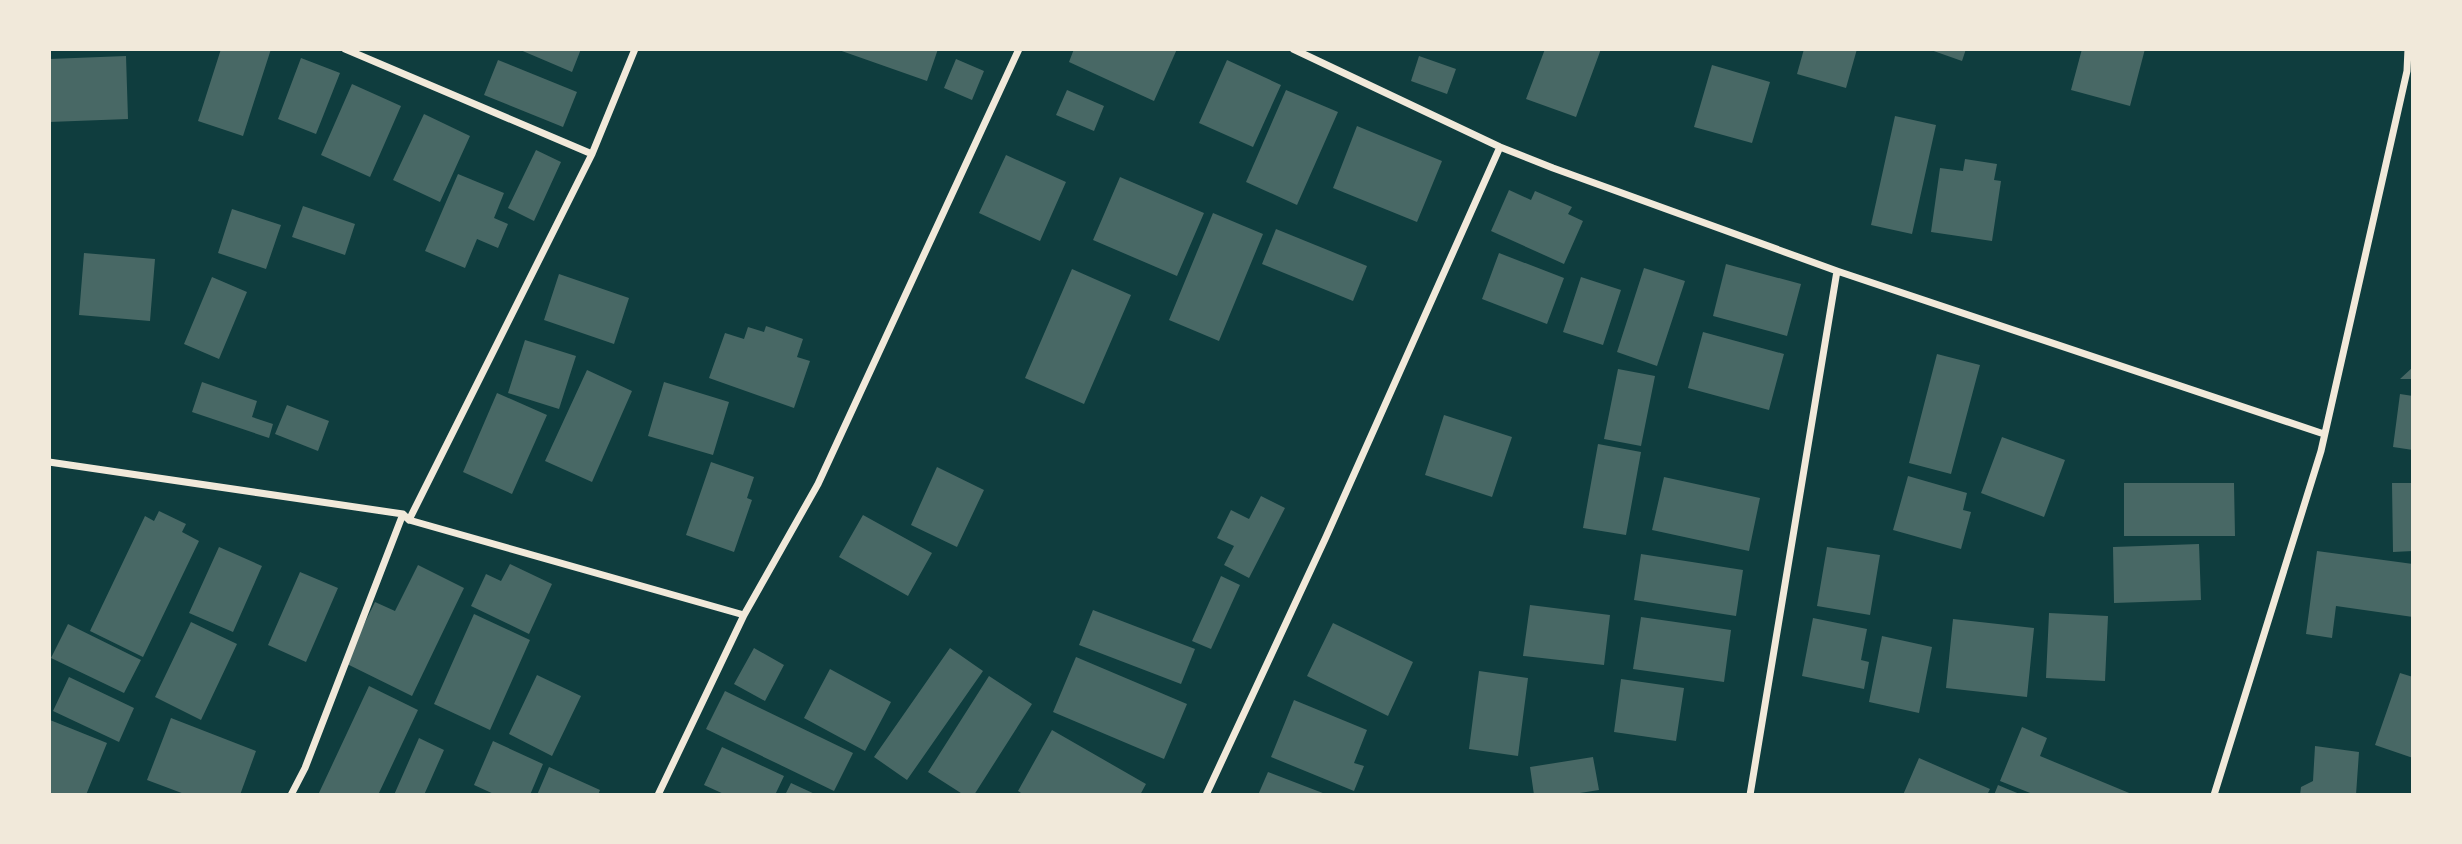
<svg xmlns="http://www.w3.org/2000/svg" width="2462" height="844" font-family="Cabin,sans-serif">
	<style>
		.building { fill: #486865 }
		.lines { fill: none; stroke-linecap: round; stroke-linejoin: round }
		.minor { stroke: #f1e9da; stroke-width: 7 }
	</style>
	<rect width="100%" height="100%" fill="#0f3d3e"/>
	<!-- building -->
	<path class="building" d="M221,49h50l-28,87 -45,-15z
		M518,49h63l-9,23z
		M836,49h102l-11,32z
		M1074,49h103l-23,52 -85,-39z
		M1545,49h56l-25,68 -50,-18z
		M1804,49h53l-11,39 -49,-14z
		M1928,49h38l-4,12z
		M2082,49h63l-15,57 -59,-16z
		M126,56l2,63 -79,3v-63z
		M1419,56l37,13 -9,25 -36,-13z
		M301,58l39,15 -24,61 -38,-15z
		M956,59l28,12 -12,29 -28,-12z
		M498,60l79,32 -14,35 -79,-32z
		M1227,60l54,25 -28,62 -54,-24z
		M1712,65l58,17 -18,61 -58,-16z
		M352,84l49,22 -31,71 -49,-22z
		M1067,90l37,16 -10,25 -38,-16z
		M1286,90l52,22 -41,93 -51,-23z
		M424,114l46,22 -30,66 -47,-22z
		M1895,116l41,9 -24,109 -41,-9z
		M1357,126l85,35 -25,61 -84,-34z
		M536,150l25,12 -27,59 -26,-13z
		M1006,155l60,27 -26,59 -61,-28z
		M1965,159l32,5 -3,16 7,1 -9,60 -61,-9 9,-64 23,3z
		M458,174l46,19 -10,25 14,6 -10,24 -21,-9 -12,29 -40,-17z
		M1120,177l84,36 -27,63 -84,-36z
		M1509,190l22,10 4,-9 37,16 -4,7 15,7 -19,43 -73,-33z
		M303,206l52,18 -10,31 -53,-18z
		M232,209l49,16 -15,44 -48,-16z
		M1213,213l50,21 -44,107 -50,-21z
		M1276,229l91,37 -14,35 -91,-37z
		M84,253l71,6 -5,62 -71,-6z
		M1499,253l65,25 -17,46 -65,-25z
		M1726,264l75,20 -14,52 -74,-20z
		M1644,268l41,13 -28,85 -40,-14z
		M1072,269l59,26 -47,109 -59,-26z
		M559,274l70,24 -15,46 -70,-24z
		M212,277l35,15 -28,67 -35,-15z
		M1581,277l40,13 -18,55 -40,-13z
		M766,326l37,13 -6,18 13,4 -16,47 -85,-30 16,-45 19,6 4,-12 16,5z
		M1703,332l81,22 -15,56 -81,-22z
		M525,340l51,16 -17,53 -51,-16z
		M1937,354l43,11 -29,109 -42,-11z
		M2413,367v12h-13z
		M1618,369l37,7 -14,70 -37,-7z
		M587,370l45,21 -40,91 -47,-21z
		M202,382l55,19 -5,16 21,7 -4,14 -77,-26z
		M664,382l65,20 -16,53 -65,-19z
		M497,393l50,22 -35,79 -49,-22z
		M2400,394l13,2v54l-20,-3z
		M287,405l42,16 -11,30 -43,-17z
		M1444,415l68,22 -20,60 -67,-22z
		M2002,437l63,23 -21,57 -63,-24z
		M1598,444l43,8 -15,83 -43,-7z
		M711,462l43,15 -7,21 5,2 -18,52 -48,-17z
		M937,467l47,23 -27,57 -46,-22z
		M1908,476l59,17 -4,17 8,2 -10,37 -68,-19z
		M1664,477l96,21 -11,53 -97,-21z
		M2124,483h110l1,53h-111z
		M2392,483h21v68l-20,1z
		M1261,496l24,12 -36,70 -25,-13 10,-19 -17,-8 14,-28 18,9z
		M159,511l27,13 -4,8 17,9 -56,116 -53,-26 55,-115 9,5z
		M863,515l69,38 -24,43 -69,-39z
		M2199,544l2,56 -87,3 -1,-56z
		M219,547l43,19 -29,66 -44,-19z
		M1827,547l53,8 -10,60 -53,-9z
		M2317,551l96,13v53l-77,-11 -4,32 -26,-4z
		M1641,554l102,16 -7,46 -102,-16z
		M510,564l42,20 -23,50 -58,-28 15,-32 15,7z
		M418,565l46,23 -52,108 -67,-33 30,-61 20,9z
		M300,572l38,16 -32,74 -38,-17z
		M1221,576l19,9 -29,64 -19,-8z
		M1530,605l80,10 -6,50 -81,-9z
		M1093,610l102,39 -14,35 -102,-39z
		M2049,613l59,3 -3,65 -59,-3z
		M474,614l56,26 -40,90 -56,-26z
		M1641,617l90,13 -7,52 -91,-13z
		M1813,618l54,11 -6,31 8,2 -5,27 -62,-13z
		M1953,619l81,9 -7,69 -81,-9z
		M191,622l46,22 -36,76 -46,-23z
		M1333,623l80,39 -25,54 -81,-40z
		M68,624l73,36 -17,33 -73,-35z
		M1882,636l50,11 -13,66 -50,-11z
		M754,648l30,17 -19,36 -31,-17z
		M950,648l33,23 -76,109 -33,-23z
		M1076,657l111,47 -23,55 -111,-47z
		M830,669l61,33 -26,49 -61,-33z
		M1479,671l49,7 -10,78 -49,-7z
		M2400,673l13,4v81l-38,-13z
		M537,675l44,21 -29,60 -43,-22z
		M989,676l43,28 -58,91h-10l-36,-23z
		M69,677l65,31 -15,34 -66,-31z
		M1621,679l63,9 -8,53 -62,-9z
		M369,686l49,24 -40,85h-60z
		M725,691l128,62 -19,38 -128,-62z
		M1294,700l73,30 -13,33 10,3 -10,25 -83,-34z
		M171,718l85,33 -16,44h-53l-40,-15z
		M50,720l57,23 -21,52h-37z
		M2022,727l25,11 -7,18 94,39h-99l-35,-14z
		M1052,730l94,54 -6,11h-116l-6,-4z
		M419,738l25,12 -20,45h-30z
		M493,741l50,23 -13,31h-34l-22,-10z
		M2315,746l44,6 -3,43h-56l1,-8 12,-6z
		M722,747l62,29 -9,19h-49l-22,-10z
		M1593,757l6,33 -32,5h-33l-4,-28z
		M1919,758l71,31 -3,6h-84z
		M549,767l51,23 -2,5h-61z
		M1268,772l60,23h-70z
		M791,783l26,12h-32z
		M1998,785l24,10h-28z"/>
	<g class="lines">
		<!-- minor -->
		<path class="minor" d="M345,49l247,105
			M1293,49l207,98 53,21 284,103 487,163
			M49,462l354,52 6,6 335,95
			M409,520l183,-366 43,-105
			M291,795l14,-27 98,-254
			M658,795l86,-180 74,-131 201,-435
			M1206,795l120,-258 174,-390
			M1750,795l87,-524
			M2214,795l107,-344 86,-380 1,-22"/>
	</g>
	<!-- border -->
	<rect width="2462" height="844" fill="none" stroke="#f1e9da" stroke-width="102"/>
</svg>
